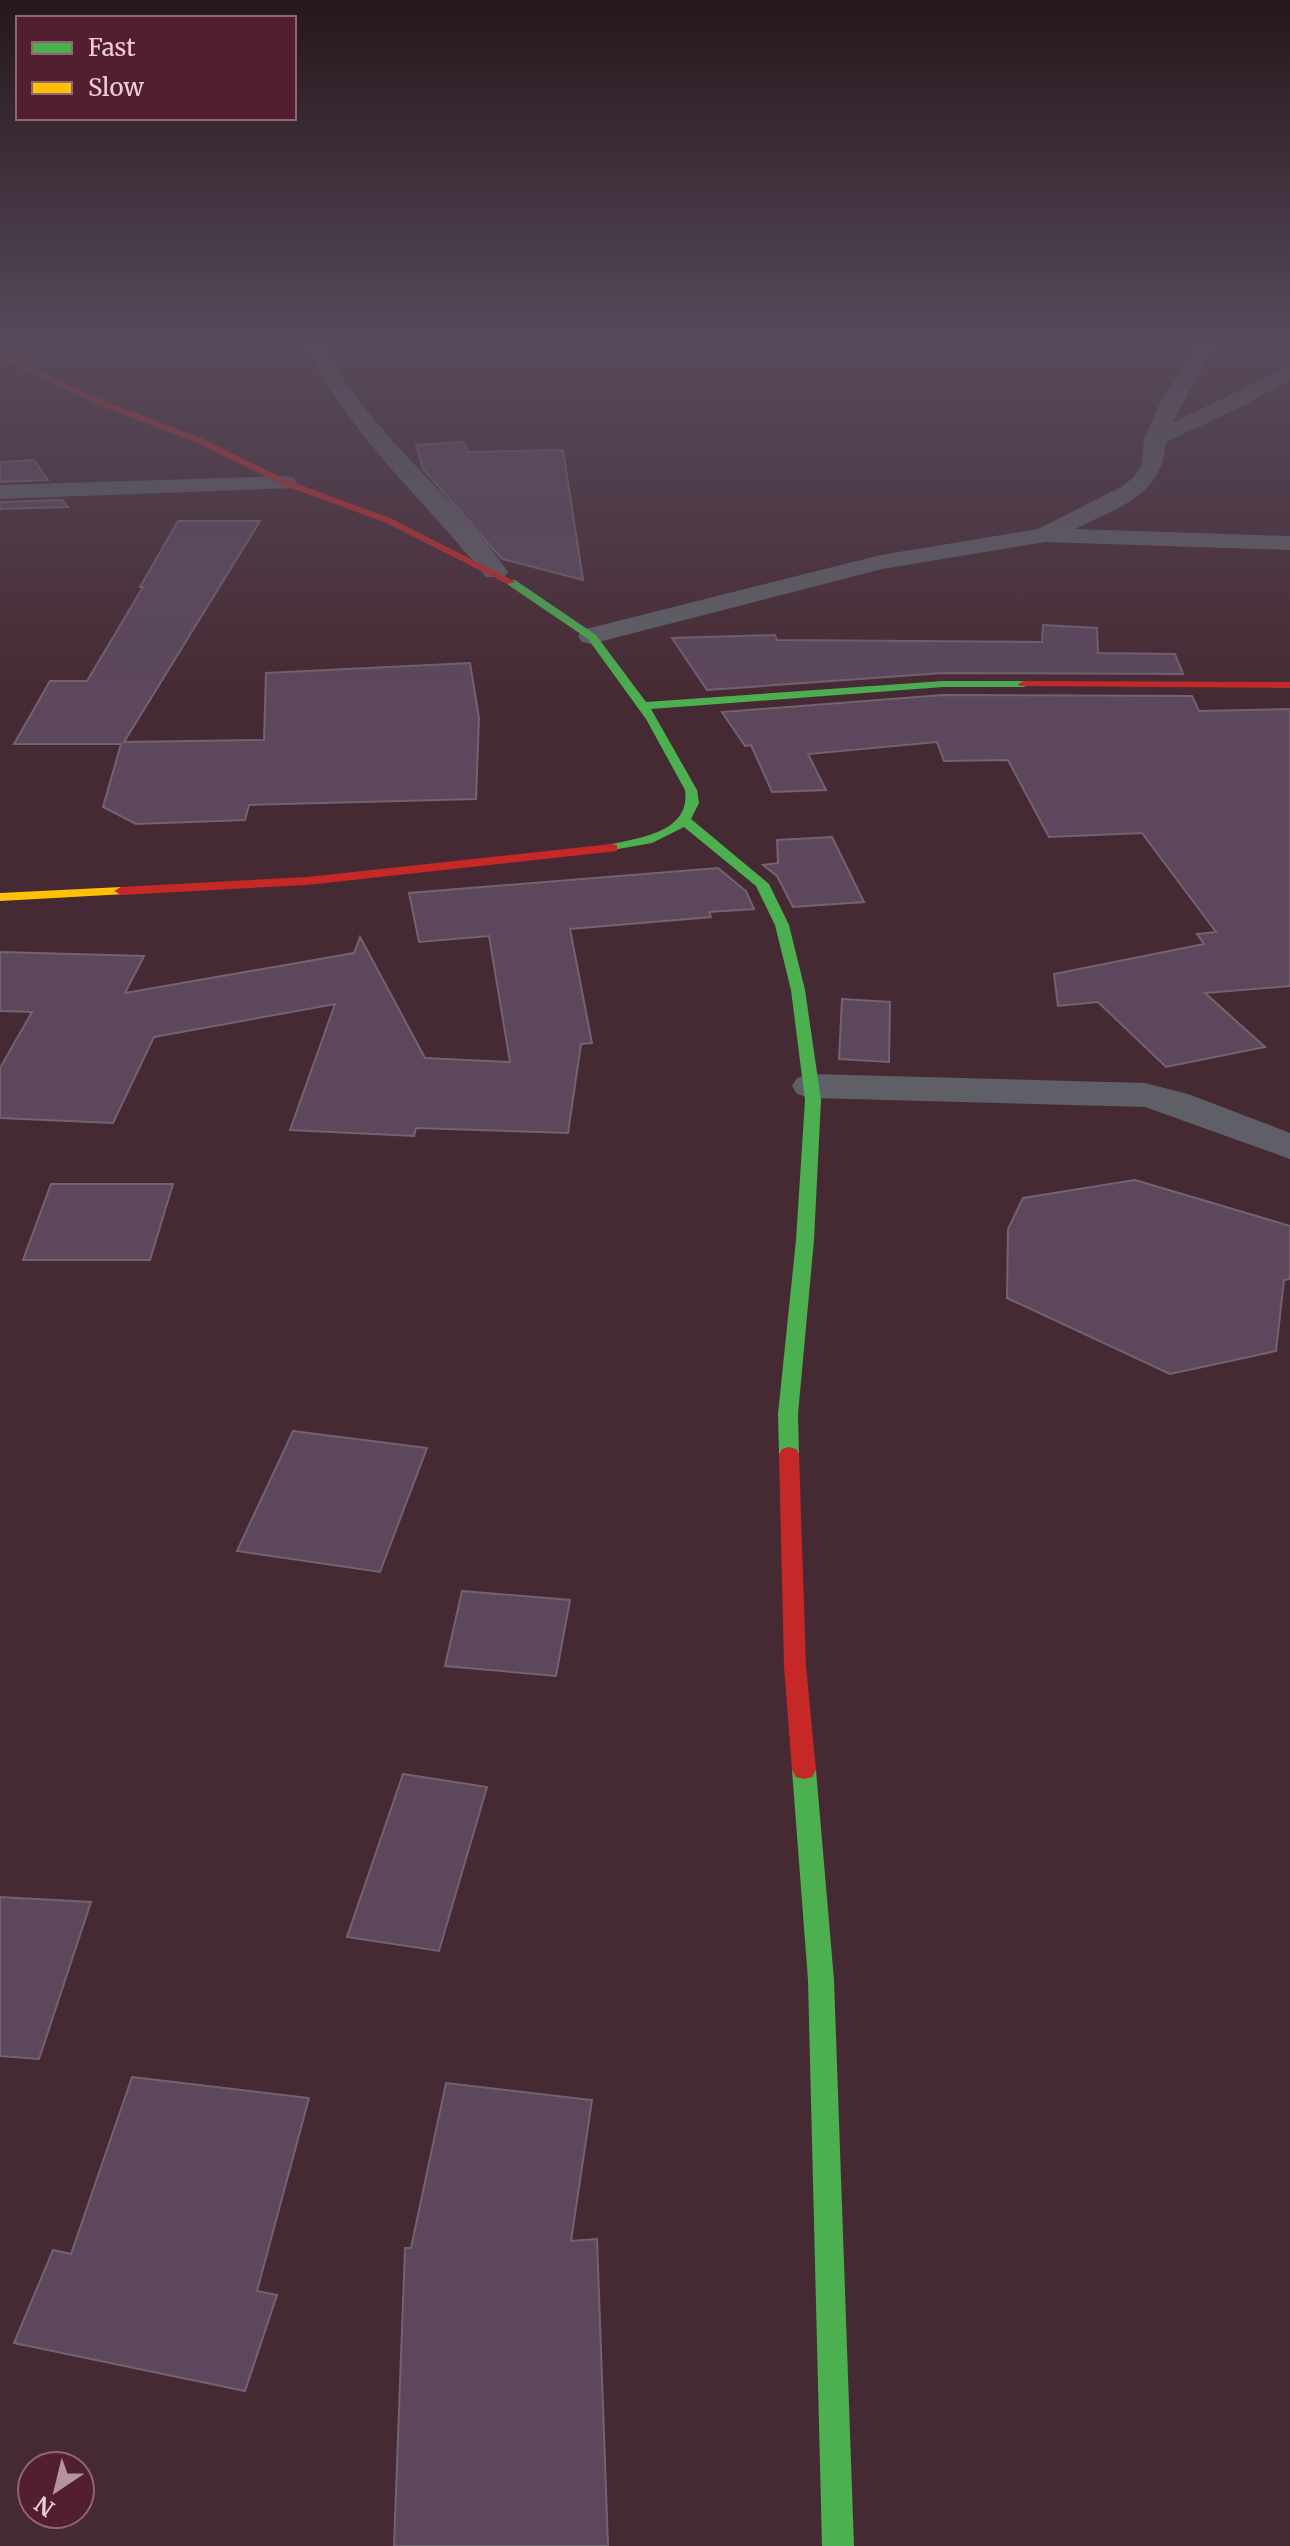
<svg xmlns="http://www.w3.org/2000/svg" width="1290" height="2546" font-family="Merriweather,serif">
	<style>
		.building { fill: #5c475d; stroke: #736270; stroke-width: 2 }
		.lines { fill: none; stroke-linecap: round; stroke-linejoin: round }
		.street { fill: #5f6067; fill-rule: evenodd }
		.fast { fill: #4caf50; fill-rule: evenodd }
		.slow { fill: #ffc107; fill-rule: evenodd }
		.jam { fill: #c62828; fill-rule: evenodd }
	</style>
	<rect width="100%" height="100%" fill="#462a33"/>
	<!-- building -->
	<path class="building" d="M464,442l4,10 95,-2 20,130 -81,-21 -79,-90 -7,-24z
		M34,460l14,20 -48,2v-20z
		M62,500l6,7 -68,2v-7z
		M178,521h82l-136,221 140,-2 2,-67 204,-10 9,55 -3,81 -227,6 -4,15 -109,4 -33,-17 18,-63h-107l36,-63h37l56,-94h-3z
		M1043,625l54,3 1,25 77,1 8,20 -240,-1 -236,17 -35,-52 103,-3 2,5 265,2z
		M943,695l249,1 7,15 91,-2v277l-85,7 60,54 -99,20 -68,-65 -40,4 -4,-32 150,-30 -7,-10 19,-2 -74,-99 -93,4 -41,-77 -64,1 -7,-19 -129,12 18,36 -54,2 -21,-47 -6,1 -23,-34z
		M832,837l32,65 -71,5 -16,-31 -14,-11 15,-2 -1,-23z
		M718,868l28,23 8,18 -45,3 2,5 -141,12 22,114 -11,1 -13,89 -152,-5 -2,8 -124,-6 45,-126 -181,33 -41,86 -113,-5v-50l32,-56 -32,-1v-59l144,4 -19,37 229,-40 6,-16 65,121 85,4 -21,-126 -70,6 -10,-49z
		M842,999l48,3 -1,60 -50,-3z
		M1135,1180l155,46v53l-6,1 -8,71 -106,23 -163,-76 1,-69 15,-31z
		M51,1184h122l-23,76h-127z
		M293,1431l134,17 -47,124 -143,-21z
		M462,1591l108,9 -14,76 -111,-10z
		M403,1774l84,13 -48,164 -92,-14z
		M0,1897l91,5 -52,157 -39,-3z
		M132,2077l177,21 -52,193 20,4 -32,96 -231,-48 39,-93 18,4z
		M446,2083l146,17 -21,141 26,-2 11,307h-214l11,-298h6z"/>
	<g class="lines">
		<!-- street -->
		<path class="street" d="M304,341h18c44,91 129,149 186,231l-4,5h-18c-61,-77 -142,-146 -182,-236z
			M1198,341h19l-45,82 118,-57v14l-45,25 -79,37c-4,55 -48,65 -91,87l215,7v14l-245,-8 -163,27 -291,75 -9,-2 -4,-6 4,-6 299,-75 157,-26 83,-42 13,-10 8,-13 2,-25 14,-32z
			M286,476l8,2 3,5 -3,5 -294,11v-14z
			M811,1074l334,9 43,11 102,39v26l-145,-52 -334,-9 -14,-4 -5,-8 5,-8z"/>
		<!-- fast -->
		<path class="fast" d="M507,580h8l81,55 50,67 297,-21h81l6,3 -6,3h-81l-292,22 46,81 2,13 -8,16 78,65 20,41 16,65 16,110 -7,140 -16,174 1,40 -3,5h-14l-3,-5 -1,-40 18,-174 9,-140 -14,-110 -16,-65 -19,-39 -72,-59 -32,16 -45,8v-6c31,-7 84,-12 78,-55l-39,-71 -58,-80 -81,-55z
			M804,1761l8,2 4,7 18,210 20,566h-32l-14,-566 -16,-210 4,-7z"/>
		<!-- slow -->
		<path class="slow" d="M121,887l5,1v6l-126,7v-8z"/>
		<!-- jam -->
		<path class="jam" d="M0,354l107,48 96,37 86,42 101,37 126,64 -9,2 -123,-62 -101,-37 -86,-42 -96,-37 -101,-47z
			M1024,681l266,1v6l-270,-2 -2,-2z
			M612,844l5,1v6l-310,34 -186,10 -7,-4 7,-4 186,-10z
			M789,1447l7,2 3,5 7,212 10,104 -4,7 -8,2 -8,-2 -4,-7 -8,-104 -5,-212 3,-5z"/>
	</g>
	<!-- sky -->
	<linearGradient id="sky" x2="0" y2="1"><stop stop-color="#26171c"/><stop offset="0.49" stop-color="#574a5b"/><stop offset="1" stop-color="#574a5b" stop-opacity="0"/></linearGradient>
	<rect width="1290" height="698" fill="url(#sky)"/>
	<!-- legend -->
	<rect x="16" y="16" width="280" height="104" fill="#511f2f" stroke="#916572" stroke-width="2"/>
	<rect x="32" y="42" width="40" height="12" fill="#4caf50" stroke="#916572" stroke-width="2"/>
	<text x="88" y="56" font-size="24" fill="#f0ced6">Fast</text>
	<rect x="32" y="82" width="40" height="12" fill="#ffc107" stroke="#916572" stroke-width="2"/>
	<text x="88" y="96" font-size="24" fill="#f0ced6">Slow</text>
	<!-- north arrow -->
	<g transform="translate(56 2490) rotate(215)"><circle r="38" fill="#511f2f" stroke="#916572" stroke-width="2"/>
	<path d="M0-6L14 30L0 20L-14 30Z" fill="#b4959d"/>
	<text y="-12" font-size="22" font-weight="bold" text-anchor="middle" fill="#f0ced6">N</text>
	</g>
</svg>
